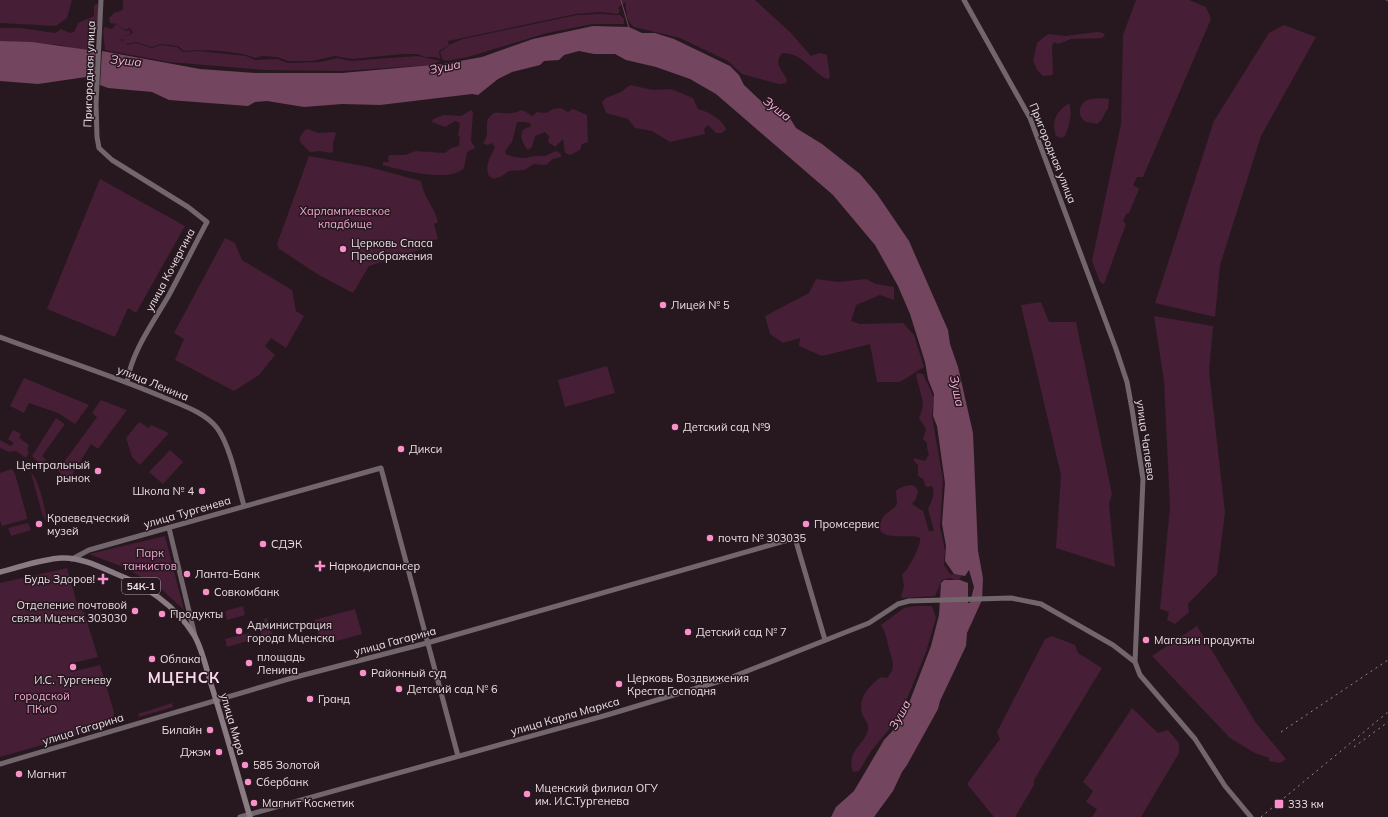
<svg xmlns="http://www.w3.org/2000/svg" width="1388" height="817" font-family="Mulish,sans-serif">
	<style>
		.green { fill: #461e35 }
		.water { fill: #73455e }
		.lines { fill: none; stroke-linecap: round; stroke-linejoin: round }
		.stream { stroke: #73455e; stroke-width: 1 }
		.secondary { stroke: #72666c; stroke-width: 5 }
		.primary { stroke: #8a7a82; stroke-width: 5.5 }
		.rail { stroke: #96898f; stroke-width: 1; stroke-dasharray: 2 4; stroke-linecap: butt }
		.poi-dot { fill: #f990ca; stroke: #271820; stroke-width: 1.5 }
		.labels { text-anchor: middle; stroke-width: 3; stroke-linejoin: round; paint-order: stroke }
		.shield { fill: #271820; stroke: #b0a3a9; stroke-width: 1 }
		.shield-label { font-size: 10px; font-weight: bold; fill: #eadfe4 }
		.street-label { font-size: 11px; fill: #eadfe4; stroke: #271820 }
		.park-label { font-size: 11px; fill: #f3a8d0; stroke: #271820 }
		.poi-label { font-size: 11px; fill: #eadfe4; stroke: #271820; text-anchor: start }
		.water-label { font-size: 12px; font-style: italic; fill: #fbb0d8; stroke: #271820 }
		.district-label { font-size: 15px; font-weight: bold; letter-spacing: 1px; fill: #f8d9e9; stroke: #271820 }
	</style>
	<rect width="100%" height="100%" fill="#271820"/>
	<!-- green -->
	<path class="green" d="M0,0h72l-5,18 -11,8 -56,-3z
		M123,0h632l35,32 21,24 8,-3 8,2 3,22 -2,2c-16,-5 -23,-26 -46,-26 -9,12 0,16 5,27l-1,3 -7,1 -37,-10 -14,-13 -48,-23 -46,-11c-9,-6 -7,-16 -9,-25l-7,6 2,3 -2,3 -18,-2 -24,2 -128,27 1,4 -10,6 1,8 -5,-2h-10l-7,-3h-14l-52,5 -17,-3 -23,5h-24l-11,-4 -15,-1 -7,2c-15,-7 -53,-9 -71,-7l-6,-5 -17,-2 -9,3 -16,-5 -8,2 -5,-2v-4l10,-5 -3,-5 -5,2 -10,-7 -2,1 -3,-1 -1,-5 5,-5 9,-3z
		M1136,0h53l17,7 5,12 -68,158h-6l-4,8 6,4 -10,24 -3,1 -3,7 3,3 -22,60 -4,-2 -8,-21 29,-137 2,-89z
		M98,4c4,23 -5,27 -12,47l-26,-6 -60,-4v-13h20l35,5 6,-4 9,4 4,-1 4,-9 16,-7v-11z
		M600,14l20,1 4,4v5h-32l-45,9 -79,24 -22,4 -4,-2 -2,-7 11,-8 12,-5 114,-24z
		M116,24l9,7 4,-1 2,3 -10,7 7,5 8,-2 16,5 9,-3 16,2 6,5 15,-1 48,5 9,4 22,-1 11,4 32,-1 17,-4 13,3 67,-5 24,5 -11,4 -87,6 -79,-1 -95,-8 -64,-12 -2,-18 1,-5 8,2z
		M1284,25l32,12 -55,99 -41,129 -5,52 -60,-14 59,-182 55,-88z
		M1097,32l6,1 2,2 -3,3 -31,1 -13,5 -4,-2 -2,4 1,29 -10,1 -6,-6 -4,-9 4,-18 7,-6 5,-3 16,2z
		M630,85l23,5 18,-1 22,9 5,11c11,3 24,10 28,20l-4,4h-6l-8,-8 -4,4 1,5 -35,8 -18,-11 -17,-3 -7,-9 -22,-6 -4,-11 4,-4 15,-6z
		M1102,98l7,1 -1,10c-5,5 -5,13 -12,15 -3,-2 -6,-1 -9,-2 -10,-4 -9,-17 -1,-21 4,-3 11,-2 16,-3z
		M1069,103c4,10 0,24 -4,33l-4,2 -5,-2c-5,-15 0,-24 13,-33z
		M561,108l7,4 5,-3 14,6 1,27 -6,2 -2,6 -10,5 -5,-2 -2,-14 -8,8 -7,-5 1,-6 -4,-4 -10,4 -3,11 -4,3c-5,-6 -10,-15 -4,-21l6,-2 1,-3 -6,-2h-8l-5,20 -7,9 1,3 8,3 11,1 9,-2h11l11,-5 5,3v3l-8,2 -7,6 -12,-1 -10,6 -15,1 -7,5 -8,3 -5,-3c-5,-10 2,-20 6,-29l-3,-4 -5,2 -4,-2c2,-3 4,-6 4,-10 0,-9 -2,-14 7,-20 5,-1 11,1 17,0 13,-1 7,-7 21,3l5,-4 9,1 7,-4z
		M471,110l2,2 -2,29 4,7 -8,4 -3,16c-13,15 -64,2 -81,-3v-3h6l-1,-5 2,-2h15l11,-4 29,2 6,-5 8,-2 1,-9 -2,-2 2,-12 -5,-2 -10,6 -13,-5 1,-3 11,-4 17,1z
		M308,129l10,4 16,-1 2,2 -3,8v9l-2,2 -11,-2 -10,1 -10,-10v-5l5,-7z
		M309,156l60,11 52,14c2,15 14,27 17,41l-4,2 4,15 -8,2 1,5 -62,20 -16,27 -34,-18 -40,-26 -2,-5z
		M100,179l85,47 -49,87 -8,-5 -13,29 -68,-28z
		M225,238l10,5 7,17 50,30 4,21 8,5 -18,32 -15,-10 -6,8 10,9 -16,20 -25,16 -59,-31 9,-21 -10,-6z
		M816,279l22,3 28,-3 10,5 18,3v13l-14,-5 -24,10 -5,16 9,3 43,-1 11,12 10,32 -24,15h-23l-7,-38 -48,12 -23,-10 1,-8 -17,5 -13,-9 -5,-18 44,-23z
		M1041,302l8,20h27l36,172 -3,10 6,63 -59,-19 5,-73 -40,-170z
		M1154,316l59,10 -4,45 16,142 -8,61 -29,30 1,8 -14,12 -8,-4 2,-8 -9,-3 10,-102 -6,-126z
		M607,366l8,27 -50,14 -7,-27z
		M918,373l5,1 11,24 -2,18 11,64 -3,47 5,23 -1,15 6,9 11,1v2l-3,4 -8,-3 -8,2 -7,16 -32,2 -2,-1 3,-11 -2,-11c6,-5 19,-29 18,-37 -8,-6 -50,7 -38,-19 3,-7 11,-8 15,-15l-1,-13c4,-4 13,-7 19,-5l3,5 -2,8 -4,5 11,7 6,20h5l-6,-22c3,-7 8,-15 4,-23l-6,1 -3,-8 -5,-3v-11l-4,-4v-3l11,3 4,-7 -2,-6v-5l-4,-4 3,-10 -7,-11 3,-8 1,-8 -7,-27z
		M24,378l65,27 -14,19 -17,-11 -29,-10 -5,10 -14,-7z
		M101,400l26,10 -29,39 -7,-5 -24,39 -9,-13 39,-53 -5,-4z
		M56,418l9,6 -23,32 4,4 -8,11 -4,-4 4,-5 -6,-6z
		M139,422l10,6 2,-3 18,8 -29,32 -8,-8 -6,-19z
		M13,430l8,4 -2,4 10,7 -2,5 2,2 -3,6 -10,-7 -7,1 -9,-4v-8l11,6 3,-3 -6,-4z
		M170,450l13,12 -20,22 -14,-12z
		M12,469l3,5 12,43v2l-25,7 -2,-5v-48z
		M31,473c7,5 16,39 15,49l-4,-9z
		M28,523l3,7 -20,6 -3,-8z
		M165,536l19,74 -25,-23 -36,-20 -34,-13z
		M67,568l11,39 6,5 14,45 -29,7 2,8 29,-7 14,47 -2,13 -112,32v-174z
		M243,606l2,9 -18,5 -2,-9z
		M915,606h17l4,12 -10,34 -20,49 -14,25 -21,25 -12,20 -6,1c-7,-22 11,-26 15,-42 1,-6 -2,-9 -5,-14 -7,-17 6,-30 18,-39l6,1c10,-10 5,-18 2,-29 -3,-12 -2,-13 -8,-24l23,-17z
		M355,609l7,25 -40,11 -8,-25z
		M267,618l5,16 -10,3 -2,-7 6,-2 -2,-9z
		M1197,626l59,97 30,36 -6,4 -11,-2v-3l-14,-5 -25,-15 -78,-82z
		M249,633l2,7 -24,7 -2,-8z
		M1052,636l23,9 3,8 24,15 -68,112v5l-19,32h-21l-27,-33 33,-45 -3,-7 48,-93z
		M172,703l1,4 -34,10 -1,-3z
		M1132,708l26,25 10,-3 11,13v10l-38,64h-49l5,-8 -11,-7 7,-11 -10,-9z"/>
	<!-- water -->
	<path class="water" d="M593,26l36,1 13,6h13l19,6 56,27 9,9 5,10 18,17 6,5 14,3 6,5 8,13 26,16 38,30 17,20 32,47 39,89 2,14 8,23 15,66 5,118 5,27 -1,22 -15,33 -1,13 -26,55 -2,8 -31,56 -5,7 -9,19 -19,26h-43l5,-10 18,-16 30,-51 13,-14 7,-10 27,-70 8,-31 2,-32 3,-3h16l8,3v20h2l4,-16 -5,-17 -4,6 -11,-2 -9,-13 1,-15 -4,-22 3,-41 -8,-57 -4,-10 1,-22 -6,-15 -3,-17 -15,-48 -12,-28 -23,-41 -42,-50 -117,-101 -26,-15 -34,-12 -30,-7 -11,-6h-21l-15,-3 -15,4 -5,5 -15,1 -4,4 -28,7 -14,7 -20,16 -6,-1 -92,11 -38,-1 -38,3 -37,-6 -12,1 -7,4 -79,-6 -17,-8 -44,-4 -8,-3 2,-34 98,18 55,4h87l101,-9 39,-7 51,-18z
		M0,41l32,1 64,9 -2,31 -8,-5 -48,7 -38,-3z"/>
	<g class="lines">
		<!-- stream -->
		<path class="stream" d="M621,0l8,28
			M1386,0l2,1"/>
		<!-- secondary -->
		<path class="secondary" d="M101,0l-5,104 1,33 2,11 13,12 76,47 19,15c-13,24 -25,49 -38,73 -16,28 -37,56 -42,87
			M964,0l66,118 86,231 11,33 5,27 11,70 -8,183
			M0,337c54,20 109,37 163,60 18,8 42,15 54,31 13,17 21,57 27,78
			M169,528l26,108
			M72,559l17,-9 292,-82 77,288
			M0,764l292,-86 135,-35 368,-105 30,102
			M240,817l367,-102 120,-36 142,-56 29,-19 11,-3 102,-3 30,6 72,41 22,17 5,13 55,64 30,47 26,31"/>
		<!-- primary -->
		<path class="primary" d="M0,572c20,-5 41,-13 62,-14 17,-1 36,8 52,15 31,12 62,33 80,62 8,13 12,33 17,49 14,44 26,89 39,133"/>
		<!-- rail -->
		<path class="rail" d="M1281,732l107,-72
			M1354,747l34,-25
			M1261,817l127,-105"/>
	</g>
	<!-- markers -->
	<g class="poi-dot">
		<circle cx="343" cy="249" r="4"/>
		<circle cx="663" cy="305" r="4"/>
		<circle cx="675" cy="427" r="4"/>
		<circle cx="401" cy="449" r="4"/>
		<circle cx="98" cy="471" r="4"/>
		<circle cx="202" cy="491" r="4"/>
		<circle cx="39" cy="524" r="4"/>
		<circle cx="806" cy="524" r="4"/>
		<circle cx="710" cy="538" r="4"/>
		<circle cx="263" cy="544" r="4"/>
		<path d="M318 560h4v4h4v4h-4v4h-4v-4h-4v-4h4z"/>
		<circle cx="187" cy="574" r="4"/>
		<path d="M101 573h4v4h4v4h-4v4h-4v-4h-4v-4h4z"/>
		<circle cx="206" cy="592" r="4"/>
		<circle cx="135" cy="611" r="4"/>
		<circle cx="162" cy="614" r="4"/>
		<circle cx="239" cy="631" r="4"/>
		<circle cx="688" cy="632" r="4"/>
		<circle cx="1146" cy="640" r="4"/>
		<circle cx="152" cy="659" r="4"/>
		<circle cx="249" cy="663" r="4"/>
		<circle cx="73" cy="667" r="4"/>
		<circle cx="363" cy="673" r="4"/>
		<circle cx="619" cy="684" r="4"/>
		<circle cx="399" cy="689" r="4"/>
		<circle cx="310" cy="699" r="4"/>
		<circle cx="210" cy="730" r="4"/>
		<circle cx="219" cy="752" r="4"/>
		<circle cx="245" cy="765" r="4"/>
		<circle cx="19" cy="774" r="4"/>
		<circle cx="248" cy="782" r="4"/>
		<circle cx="527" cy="794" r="4"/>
		<circle cx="254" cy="803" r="4"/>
		<rect x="1274" y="799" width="10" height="10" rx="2"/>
	</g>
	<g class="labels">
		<!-- shield labels -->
		<rect class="shield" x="122" y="578" width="38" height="16" rx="3"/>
		<g class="shield-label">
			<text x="141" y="590">54К-1</text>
		</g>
		<!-- street labels -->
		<g class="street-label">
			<text transform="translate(89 74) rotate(-88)" y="4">Пригородная улица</text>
			<text transform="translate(1053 153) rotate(68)" y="4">Пригородная улица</text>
			<text transform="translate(170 270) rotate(-62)" y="4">улица Кочергина</text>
			<text transform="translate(153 383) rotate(22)" y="4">улица Ленина</text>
			<text transform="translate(1146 440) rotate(82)" y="4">улица Чапаева</text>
			<text transform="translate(187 512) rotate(-16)" y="4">улица Тургенева</text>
			<text transform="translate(395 641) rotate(-15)" y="4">улица Гагарина</text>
			<text transform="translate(565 716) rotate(-16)" y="4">улица Карла Маркса</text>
			<text transform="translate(233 724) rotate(74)" y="4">улица Мира</text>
			<text transform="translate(83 729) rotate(-17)" y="4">улица Гагарина</text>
		</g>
		<!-- park labels -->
		<g class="park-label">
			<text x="345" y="215">Харлампиевское<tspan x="345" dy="13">кладбище</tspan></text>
			<text x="150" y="557">Парк<tspan x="150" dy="13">танкистов</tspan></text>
			<text x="42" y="700">городской<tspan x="42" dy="13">ПКиО</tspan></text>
		</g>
		<!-- poi labels -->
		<g class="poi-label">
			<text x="351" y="247">Церковь Спаса<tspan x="351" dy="13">Преображения</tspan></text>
			<text x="671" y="309">Лицей № 5</text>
			<text x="683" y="431">Детский сад №9</text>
			<text x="409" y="453">Дикси</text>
			<text x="90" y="469" text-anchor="end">Центральный<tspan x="90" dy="13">рынок</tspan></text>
			<text x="194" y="495" text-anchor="end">Школа № 4</text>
			<text x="47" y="522">Краеведческий<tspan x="47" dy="13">музей</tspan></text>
			<text x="814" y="528">Промсервис</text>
			<text x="718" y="542">почта № 303035</text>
			<text x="271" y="548">СДЭК</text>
			<text x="329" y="570">Наркодиспансер</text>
			<text x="195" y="578">Ланта-Банк</text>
			<text x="95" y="583" text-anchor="end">Будь Здоров!</text>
			<text x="214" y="596">Совкомбанк</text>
			<text x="127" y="609" text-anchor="end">Отделение почтовой<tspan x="127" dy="13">связи Мценск 303030</tspan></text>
			<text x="170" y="618">Продукты</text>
			<text x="247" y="629">Администрация<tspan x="247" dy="13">города Мценска</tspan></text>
			<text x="696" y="636">Детский сад № 7</text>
			<text x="1154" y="644">Магазин продукты</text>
			<text x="257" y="661">площадь<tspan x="257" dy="13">Ленина</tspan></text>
			<text x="160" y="663">Облака</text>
			<text x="371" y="677">Районный суд</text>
			<text x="627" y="682">Церковь Воздвижения<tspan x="627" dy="13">Креста Господня</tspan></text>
			<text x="73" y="684" text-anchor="middle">И.С. Тургеневу</text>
			<text x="407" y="693">Детский сад № 6</text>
			<text x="318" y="703">Гранд</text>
			<text x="202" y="734" text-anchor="end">Билайн</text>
			<text x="211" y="756" text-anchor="end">Джэм</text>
			<text x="253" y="769">585 Золотой</text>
			<text x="27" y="778">Магнит</text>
			<text x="256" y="786">Сбербанк</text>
			<text x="535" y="792">Мценский филиал ОГУ<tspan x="535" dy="13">им. И.С.Тургенева</tspan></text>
			<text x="262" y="807">Магнит Косметик</text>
			<text x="1288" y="808">333 км</text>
		</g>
		<!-- water labels -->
		<g class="water-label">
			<text transform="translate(126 61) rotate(6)" y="4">Зуша</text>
			<text transform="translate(445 67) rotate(-11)" y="4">Зуша</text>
			<text transform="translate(777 109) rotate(38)" y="4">Зуша</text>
			<text transform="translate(957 391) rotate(78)" y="4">Зуша</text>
			<text transform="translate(900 715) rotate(-61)" y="4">Зуша</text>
		</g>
		<!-- district labels -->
		<g class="district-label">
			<text x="184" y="683">МЦЕНСК</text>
		</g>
	</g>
</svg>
